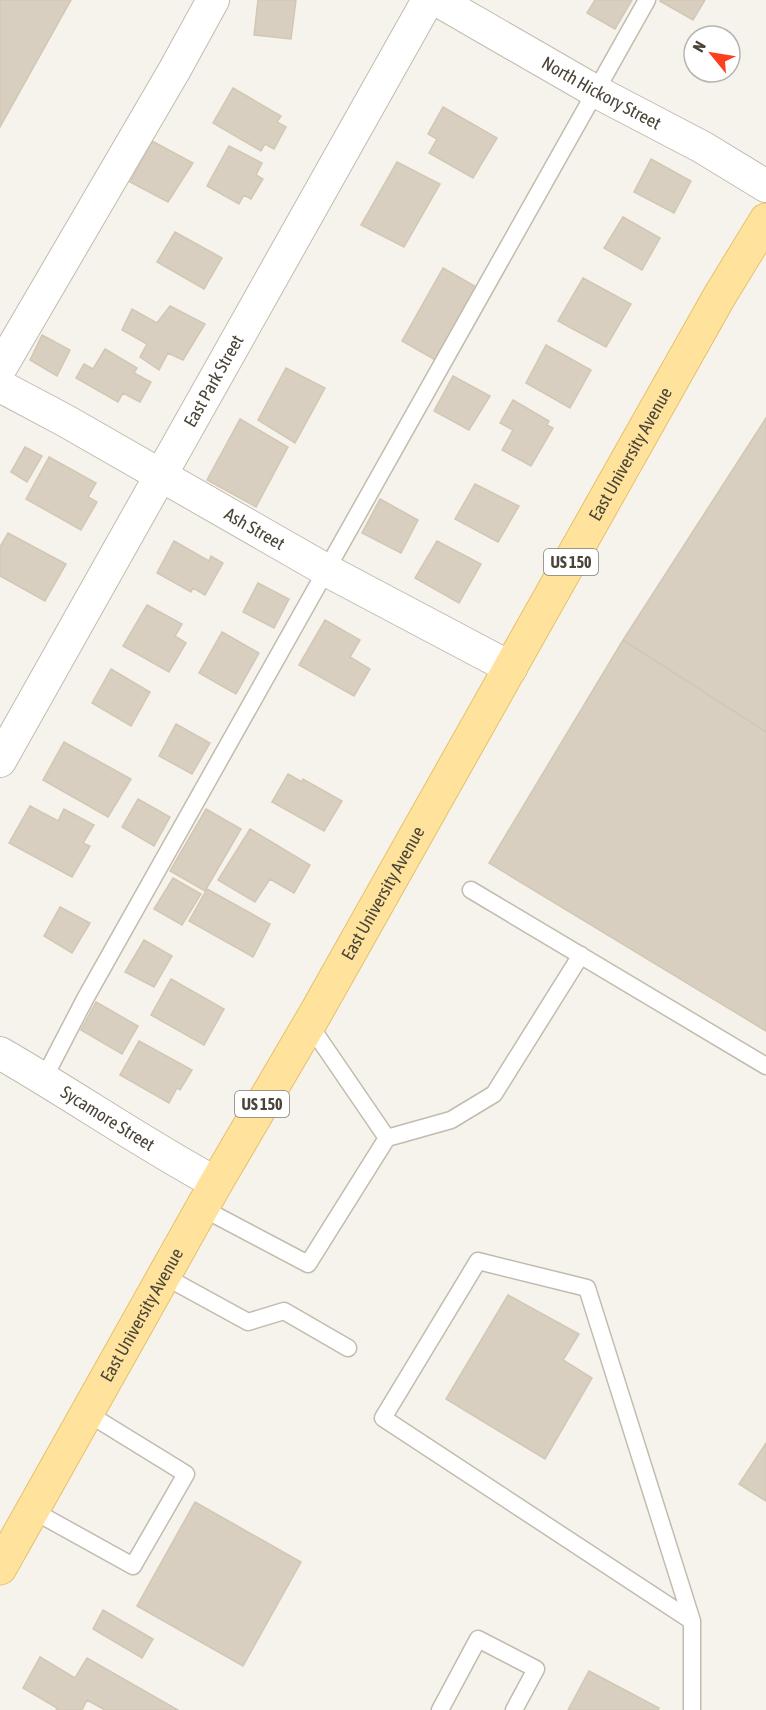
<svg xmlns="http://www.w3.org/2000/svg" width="766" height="1710" font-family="'Asap Condensed',sans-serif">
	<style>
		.building { fill: #d8cfc1; stroke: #d3c7b4; stroke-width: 1.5 }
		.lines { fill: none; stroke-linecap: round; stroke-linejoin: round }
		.lane-casing { stroke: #c2bbae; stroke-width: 19 }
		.street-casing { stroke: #c2bbae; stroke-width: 34 }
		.primary-casing { stroke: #e6c16a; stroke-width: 35 }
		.lane { stroke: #fff; stroke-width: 16 }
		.street { stroke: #fff; stroke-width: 32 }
		.primary { stroke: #ffe39c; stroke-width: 33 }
		.labels { text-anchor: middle; stroke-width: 5; stroke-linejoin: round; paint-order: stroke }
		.shield { fill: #fff; stroke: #817c74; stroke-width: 1.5 }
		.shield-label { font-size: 16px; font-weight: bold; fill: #4b4439 }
		.street-label { font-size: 18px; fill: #4b4439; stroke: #fff }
	</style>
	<rect width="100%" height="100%" fill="#f6f3ec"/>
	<!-- building -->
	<path class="building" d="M0,0h71l-71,127z
		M258,0h38l-5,39 -37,-4z
		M595,0h37l-17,29 -28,-16z
		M661,0h44l-12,20 -33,-19z
		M233,88l48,28 -4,6 9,5 -12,22 -9,-5 -4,7 -48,-28z
		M443,107l54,31 -24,40 -44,-25 8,-14 -9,-5z
		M152,141l41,22 -25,39 -38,-20z
		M229,146l33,17 -6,12 7,4 -12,20 -7,-4 -5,9 -32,-18z
		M651,159l40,22 -17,32 -40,-21z
		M397,162l43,22 -36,63 -43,-22z
		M623,217l37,21 -18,32 -38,-22z
		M175,232l47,26 -18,31 -47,-27z
		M443,268l35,20 -41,73 -35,-20z
		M583,278l48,26 -25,43 -48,-26z
		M170,306l35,18 -22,36 -15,-7 -9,17 -19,-13 7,-13 -25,-14 10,-21 25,14z
		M42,335l28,15 -13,26 -27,-16z
		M546,345l45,25 -21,38 -44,-25z
		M105,349l32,19 -3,5 17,9 -11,20 -17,-9 -5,9 -42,-24 8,-14 9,5z
		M286,368l39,20 -30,55 -37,-23z
		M453,376l37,20 -21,34 -35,-19z
		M513,400l36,21 -2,4 6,3 -22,38 -29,-16 11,-20 -13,-7z
		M766,418v314l-143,-92z
		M240,419l48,28 -32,60 -49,-27z
		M25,447l17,9 -15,26 -16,-10z
		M49,457l47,26 -8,14 9,5 -16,28 -55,-31z
		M475,484l44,22 -21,36 -43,-23z
		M380,499l38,21 -17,33 -39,-20z
		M8,533l58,31 -21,37 -45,-25v-29z
		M174,541l35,20 2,-5 12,7 -18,32 -12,-7 -2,4 -34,-19z
		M437,541l44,23 -22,39 -44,-25z
		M258,583l31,16 -15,29 -31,-16z
		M147,605l35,19 -7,12 11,7 -17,29 -46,-26z
		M325,620l35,20 -10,17 20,12 -16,27 -55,-31z
		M222,632l37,21 -23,41 -37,-21z
		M623,640l143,92v299l-277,-168z
		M111,669l39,23 -19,34 -39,-23z
		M176,724l34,19 -18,31 -33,-18z
		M64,742l67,37 -23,38 -65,-37z
		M288,774l14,8 1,-3 39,22 -18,30 -52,-29z
		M138,799l32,18 -16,29 -32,-19z
		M30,806l28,15 6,-12 30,16 -11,18 7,3 -18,31 -63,-34z
		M206,809l35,20 -36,62 -35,-20z
		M250,829l60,36 -16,28 -24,-14 -15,23 -37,-22z
		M173,878l28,16 -19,31 -28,-16z
		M207,889l63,35 -17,33 -64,-36z
		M60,907l30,16 -18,30 -28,-17z
		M144,940l28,16 -18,31 -29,-15z
		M171,979l53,30 -20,36 -53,-30z
		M96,1002l42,24 -16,28 -41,-24z
		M139,1041l53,29 -12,20 -3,-2 -8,15 -49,-28z
		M508,1295l71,39 -16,26 29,18 -47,81 -99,-60z
		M766,1443v58l-27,-17z
		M195,1502l106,60 -58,104 -106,-60z
		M103,1610l50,29 -11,19 -49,-29z
		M40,1657l35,21 12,-20 91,52h-73l-18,-10 -5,10h-26l1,-2 -34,-20z
		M589,1671l70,37 -1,2h-90z"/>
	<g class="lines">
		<defs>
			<path id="lane" d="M471,890l295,176
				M44,1078l41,-79 562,-999
				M387,1138l64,-18 43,-26 87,-139
				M202,1208l106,56 79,-126 -78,-114
				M164,1276l84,46 36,-11 64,37
				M32,1510l101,56 53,-92 -99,-61
				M692,1621l-309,-203 95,-157 109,27 105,333v89
				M440,1710l38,-71 58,30 -22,41"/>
			<g id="street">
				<path id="s1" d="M437,0l158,91 107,56 64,39"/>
				<path d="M0,369l174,-298 39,-71"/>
				<path id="s2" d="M0,386l66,35 260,149 185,98"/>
				<path id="s3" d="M0,761l428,-761"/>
				<path id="s4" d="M0,1053c73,42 142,90 216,130"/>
			</g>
			<g id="primary">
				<path id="s5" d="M0,1568l216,-385 98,-167 405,-719 47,-77"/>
			</g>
		</defs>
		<!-- lane casing -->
		<use href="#lane" class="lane-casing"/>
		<!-- street casing -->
		<use href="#street" class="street-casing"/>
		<!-- primary casing -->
		<use href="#primary" class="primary-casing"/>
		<!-- lane -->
		<use href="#lane" class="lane"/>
		<!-- street -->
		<use href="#street" class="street"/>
		<!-- primary -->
		<use href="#primary" class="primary"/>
	</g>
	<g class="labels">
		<!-- shield labels -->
		<g class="shield">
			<rect x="544" y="549" width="54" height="26" rx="4.5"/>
			<rect x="235" y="1091" width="54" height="26" rx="4.5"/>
		</g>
		<g class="shield-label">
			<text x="571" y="568">US 150</text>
			<text x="262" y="1110">US 150</text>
		</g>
		<!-- street labels -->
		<g class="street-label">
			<text dy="6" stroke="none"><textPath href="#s1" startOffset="189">North Hickory Street</textPath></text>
			<text dy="6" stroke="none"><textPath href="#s3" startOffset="436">East Park Street</textPath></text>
			<text dy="6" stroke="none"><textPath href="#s5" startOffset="1280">East University Avenue</textPath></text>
			<text dy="6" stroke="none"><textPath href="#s2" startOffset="292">Ash Street</textPath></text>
			<text dy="6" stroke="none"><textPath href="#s5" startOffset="776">East University Avenue</textPath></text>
			<text dy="6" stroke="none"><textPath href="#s4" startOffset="126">Sycamore Street</textPath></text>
			<text dy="6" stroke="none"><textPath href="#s5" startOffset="290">East University Avenue</textPath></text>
		</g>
	</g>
	<!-- north arrow -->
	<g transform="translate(712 54) rotate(300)"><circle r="28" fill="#ffffff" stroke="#b7b4b0" stroke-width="1.5"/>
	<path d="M0-4.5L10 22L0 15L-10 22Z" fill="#fc3f1d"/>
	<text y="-9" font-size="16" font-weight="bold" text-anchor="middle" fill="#4b4439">N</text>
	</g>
</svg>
